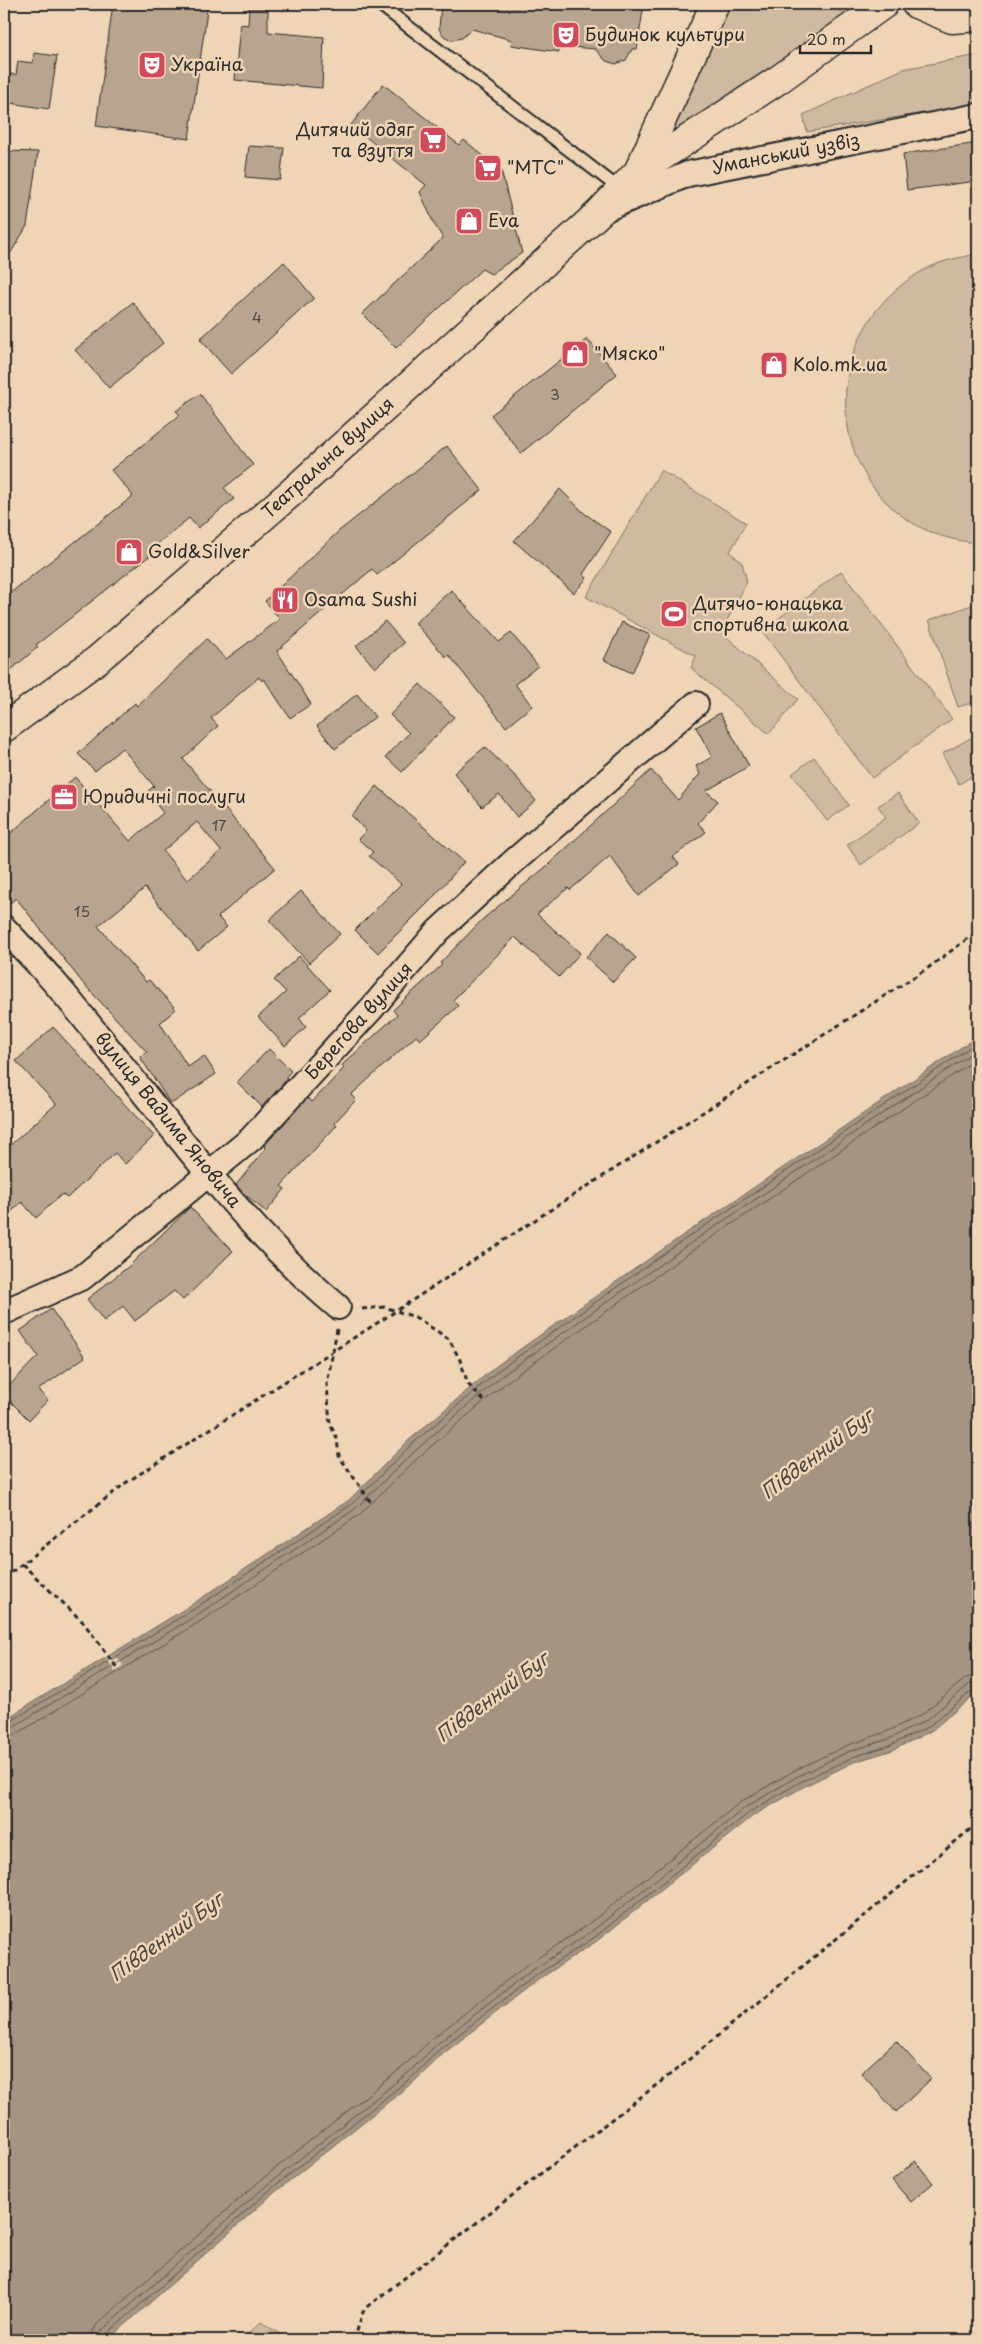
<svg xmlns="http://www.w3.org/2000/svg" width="982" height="2344" font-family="'Playpen Sans',sans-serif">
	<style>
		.green { fill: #cfb9a0; stroke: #7d7266 }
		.water { fill: #a49481; stroke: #746a5f }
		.pier { fill: #efd5b6 }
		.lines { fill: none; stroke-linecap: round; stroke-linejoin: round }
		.shore { stroke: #5b554d; stroke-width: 1 }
		.building { fill: #b9a58f; stroke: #2b2b2b; fill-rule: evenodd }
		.service-casing { stroke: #2b2b2b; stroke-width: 15 }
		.minor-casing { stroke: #2b2b2b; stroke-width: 28 }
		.tertiary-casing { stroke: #2b2b2b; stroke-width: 31 }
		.primary-casing { stroke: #2b2b2b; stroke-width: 31 }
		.path { stroke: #2b2b2b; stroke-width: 3; stroke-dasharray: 5 4; stroke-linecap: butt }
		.service { stroke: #efd5b6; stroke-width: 11 }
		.minor { stroke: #efd5b6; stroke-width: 24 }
		.tertiary { stroke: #efd5b6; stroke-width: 28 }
		.primary { stroke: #efd5b6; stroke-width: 28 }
		.labels { text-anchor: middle; stroke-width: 5; stroke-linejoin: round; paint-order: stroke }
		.number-label { font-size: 15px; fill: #4e4a44 }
		.poi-label { font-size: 18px; fill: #2b2b2b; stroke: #efd5b6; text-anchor: start }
		.street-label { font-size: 18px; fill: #2b2b2b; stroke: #efd5b6 }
		.water-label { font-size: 19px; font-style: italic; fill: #494540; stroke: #efd5b6 }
	</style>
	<rect width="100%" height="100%" fill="#efd5b6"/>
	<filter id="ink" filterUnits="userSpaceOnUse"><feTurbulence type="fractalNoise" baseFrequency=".02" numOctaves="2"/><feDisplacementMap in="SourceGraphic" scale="10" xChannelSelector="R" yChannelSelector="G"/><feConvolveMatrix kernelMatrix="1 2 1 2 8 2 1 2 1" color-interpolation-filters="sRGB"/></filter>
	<g filter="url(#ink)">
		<!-- green -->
		<path class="green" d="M729,4h93l29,11 -182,120z
			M978,55v49l-171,28 -4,-17 100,-46z
			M978,254v289c-147,-11 -181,-202 -54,-273 16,-9 36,-13 54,-16z
			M661,470l85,53 -16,29 12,11 5,19 -26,50 77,67 -29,35 -78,-66 5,-12 -110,-59z
			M841,571l111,148 -80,59 -110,-147z
			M978,603v98l-20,6 -29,-87z
			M978,734v39l-19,11 -17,-30z
			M814,757l35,48 -22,16 -35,-47z
			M898,793l21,30 -58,42 -14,-20 39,-28 -8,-11z
			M261,2322l28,18h-47z"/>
		<!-- water -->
		<path class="water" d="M978,1036v656l-47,39 -38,19 -39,12 -51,25 -50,29 -156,125 -59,39 -94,73 -28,27 -142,113 -166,147h-104v-620l187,-115 158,-105 59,-59 88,-75 180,-126z"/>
		<!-- pier -->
		<path class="pier" d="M108,1652l6,8 3,-2 6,7 -8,7 -10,-17z"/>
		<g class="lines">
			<!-- shore -->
			<path class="shore" d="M4,1724l4,-1 186,-114 158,-105 59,-59 88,-75 179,-126 300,-202
				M4,1730l7,-2 186,-113 158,-106 61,-59 87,-75 179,-126 296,-200
				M4,1737l11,-2 186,-114 158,-106 62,-60 87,-74 178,-126 292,-197
				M91,2340l2,-9 4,-7 165,-145 142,-113 29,-28 94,-73 59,-39 156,-125 53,-31 53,-25 38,-13 35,-17 45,-37 12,-3
				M99,2340l3,-10 165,-145 142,-113 28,-28 94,-73 60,-39 155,-125 52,-31 52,-25 39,-12 36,-18 45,-37 8,-2
				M105,2340l2,-6 164,-145 142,-113 28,-28 94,-72 60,-39 155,-125 50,-30 53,-25 38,-12 37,-18 45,-37 5,-2"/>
		</g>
		<!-- building -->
		<path class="building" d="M113,4h95l-19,135 -93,-13z
			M441,4h203l-7,45h-5l-6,11 -10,4 -10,-3 -11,-12 -35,-3 -1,6 -48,-7 1,-5 -40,-11 -10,9 -11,2 -7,-4 -5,-7z
			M249,8h19v24l56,5 -2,51 -87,-8 5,-56 8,1z
			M34,53l23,3 -8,53 -45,-7v-29l12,2 2,-14 15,2z
			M383,84l76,61 5,-5 37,30 21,83 -31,21 -9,-5 -86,79 -34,-34 81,-76 -9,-14 -14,-32 6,-7 -75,-60z
			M978,143v38l-71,9 -4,-36z
			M249,146l35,2 -4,32 -35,-3z
			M4,151l34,1 -11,74 -23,38z
			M284,262l30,36 -83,76 -31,-35z
			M133,302l30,41 -54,45 -34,-38z
			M587,339l30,35 -96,79 -30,-38z
			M200,394l53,71 -29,23 10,11 -36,29 -9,-10 -39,32 3,3 -117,92 2,2 -34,29v-78l129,-102 -22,-26 69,-55 -4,-4z
			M447,446l35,44 -105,85 -5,-6 -95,82 34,53 -21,14 -26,-39 -2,2 -3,-4 -48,41 7,8 -35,33 92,109 -57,49 9,10 -29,24 -53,-63 -47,38 48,56 3,-2 27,29 -16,14 28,44 16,-11 12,18 -45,30 -31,-47 7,-5 -65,-70 -66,-84 -12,10v-69l71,-62 55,64 33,-28 -16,-21 7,-6 -32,-38 -27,23 -17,-17 57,-51 2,3 70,-67 19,20 54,-40 -15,-18 74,-70zM197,822l24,29 -34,29 -24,-29z
			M560,489l24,24 27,19 -28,42 4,4 -13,15 -60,-52z
			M451,590l48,52 12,-9 27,33 -23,18 17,22 -26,21 -57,-72 -3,2 -31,-34z
			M385,621l19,22 -29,25 -19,-22z
			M622,622l28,13 -18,38 -28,-13z
			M420,684l34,33 -52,55 -16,-15 23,-24 -19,-18z
			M357,694l18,23 -40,32 -18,-23z
			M720,713l29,53 -43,25 12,10 -20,22 8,9 -33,25 6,7 -40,32 -29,-40 -40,34 -2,-2 -31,26 43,39 -21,24 -44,-40 -62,63 5,6 -38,34 -4,-4 -65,59 5,5 -22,23 3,2 -56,61 4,3 -19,23 -24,-20 -6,-7 30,-37 -2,-2 43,-48 5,4 32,-34 -2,-3 55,-50 -4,-5 49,-45 -2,-2 43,-44 65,-54 103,-95 27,30 22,-26 -4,-8 16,-9 -16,-30z
			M485,747l33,32 18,22 -19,16 -18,-23 -17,13 -28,-34z
			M377,786l87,76 -35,40 -51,51 -23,-23 46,-46 -32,-28 4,-4 -15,-13 8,-8 -14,-15z
			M301,891l39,43 -31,29 -40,-43z
			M609,932l27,26 -23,24 -27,-25z
			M299,956l31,34 -31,28 7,9 -21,19 -27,-29 28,-25 -12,-12z
			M53,1027l101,109 -29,28 -10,-11 -48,45 -5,-4 -26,24 -14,-16 -18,16v-67l52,-47 -40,-43z
			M269,1049l22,22 -6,7 2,1 -25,28 -25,-25z
			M190,1207l43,44 -50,49 -9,-9 -39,30 -12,-15 -19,15 -17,-22 41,-32z
			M51,1309l34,48 -47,33 10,10 -19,20 -25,-25v-4l34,-35 -18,-25z
			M896,2041l35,38 -35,33 -35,-39z
			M915,2161l18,22 -22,19 -19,-22z"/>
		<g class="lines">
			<defs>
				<path id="service" d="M379,4l242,186"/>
				<path id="minor" d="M603,210l85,-36 290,-58
					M4,928c20,22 42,43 61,67 88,105 167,223 273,312
					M4,1312l79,-35 168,-138 121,-131 66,-77 75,-69 183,-158"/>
				<path id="tertiary" d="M638,172l77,-168
					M4,728l93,-68 196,-169 307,-279 38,-40 140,-92 106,-76"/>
				<path id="primary" d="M916,4l36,15 26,-2"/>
			</defs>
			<!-- service casing -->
			<use href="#service" class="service-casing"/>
			<!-- minor casing -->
			<use href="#minor" class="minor-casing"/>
			<!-- tertiary casing -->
			<use href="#tertiary" class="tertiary-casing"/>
			<!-- primary casing -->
			<use href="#primary" class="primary-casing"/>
			<!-- path -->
			<path class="path" d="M362,1309l22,-2 31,10 34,22 11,21 8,24 16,17
				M337,1329l-10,55 3,40 7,15 2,17 33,48
				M22,1564l61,58 35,47
				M4,1578l123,-96 269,-171 145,-95 387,-248 50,-37
				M354,2340l10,-31 312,-239 302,-247"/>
			<!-- service -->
			<use href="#service" class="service"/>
			<!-- minor -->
			<use href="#minor" class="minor"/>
			<!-- tertiary -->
			<use href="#tertiary" class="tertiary"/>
			<!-- primary -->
			<use href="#primary" class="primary"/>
		</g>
	</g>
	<!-- icons -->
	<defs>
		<symbol id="theatre-square" viewBox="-11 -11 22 22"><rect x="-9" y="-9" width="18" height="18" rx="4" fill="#d1495b" stroke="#efd5b6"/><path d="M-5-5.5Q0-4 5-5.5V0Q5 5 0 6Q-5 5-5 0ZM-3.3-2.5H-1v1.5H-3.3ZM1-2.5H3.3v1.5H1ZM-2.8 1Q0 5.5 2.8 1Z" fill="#fff"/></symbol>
		<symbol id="supermarket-square" viewBox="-11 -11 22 22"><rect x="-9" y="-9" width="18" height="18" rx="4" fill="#d1495b" stroke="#efd5b6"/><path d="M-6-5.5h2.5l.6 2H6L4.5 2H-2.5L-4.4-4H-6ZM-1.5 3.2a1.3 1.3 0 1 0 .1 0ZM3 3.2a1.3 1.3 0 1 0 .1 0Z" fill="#fff"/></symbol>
		<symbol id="shop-square" viewBox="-11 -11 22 22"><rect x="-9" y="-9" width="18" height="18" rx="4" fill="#d1495b" stroke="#efd5b6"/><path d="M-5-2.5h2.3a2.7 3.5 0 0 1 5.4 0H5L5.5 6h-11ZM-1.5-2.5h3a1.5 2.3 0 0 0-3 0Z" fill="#fff"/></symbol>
		<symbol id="restaurant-square" viewBox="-11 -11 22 22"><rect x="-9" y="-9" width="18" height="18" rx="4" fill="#d1495b" stroke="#efd5b6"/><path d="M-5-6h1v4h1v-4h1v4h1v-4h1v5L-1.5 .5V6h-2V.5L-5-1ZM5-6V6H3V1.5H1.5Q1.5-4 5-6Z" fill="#fff"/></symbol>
		<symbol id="stadium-square" viewBox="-11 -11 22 22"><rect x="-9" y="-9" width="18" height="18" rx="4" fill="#d1495b" stroke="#efd5b6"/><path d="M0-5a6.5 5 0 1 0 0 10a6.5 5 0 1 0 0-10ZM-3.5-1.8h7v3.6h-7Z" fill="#fff"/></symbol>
		<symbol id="office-square" viewBox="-11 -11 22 22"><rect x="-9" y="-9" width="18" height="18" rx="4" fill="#d1495b" stroke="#efd5b6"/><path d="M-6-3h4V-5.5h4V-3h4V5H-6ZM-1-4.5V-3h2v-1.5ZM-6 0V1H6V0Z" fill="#fff"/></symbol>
	</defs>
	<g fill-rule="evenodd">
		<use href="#theatre-square" x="550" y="19" width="32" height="32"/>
		<use href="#theatre-square" x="136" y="49" width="32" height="32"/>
		<use href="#supermarket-square" x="417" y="124" width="32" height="32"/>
		<use href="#supermarket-square" x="472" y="152" width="32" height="32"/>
		<use href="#shop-square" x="453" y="205" width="32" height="32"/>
		<use href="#shop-square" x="559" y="338" width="32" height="32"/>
		<use href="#shop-square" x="758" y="349" width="32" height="32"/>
		<use href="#shop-square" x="113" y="536" width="32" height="32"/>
		<use href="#restaurant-square" x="269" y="584" width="32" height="32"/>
		<use href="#stadium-square" x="658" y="598" width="32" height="32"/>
		<use href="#office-square" x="48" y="781" width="32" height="32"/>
	</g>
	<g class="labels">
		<!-- number labels -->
		<g class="number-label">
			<text x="257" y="323">4</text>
			<text x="555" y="400">3</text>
			<text x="219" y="831">17</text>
			<text x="82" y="917">15</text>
		</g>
		<!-- poi labels -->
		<g class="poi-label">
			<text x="585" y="41">Будинок культури</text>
			<text x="171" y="71">Україна</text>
			<text x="414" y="136" text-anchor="end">Дитячий одяг<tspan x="414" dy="21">та взуття</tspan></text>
			<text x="507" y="174">"МТС"</text>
			<text x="488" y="227">Eva</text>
			<text x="594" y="360">"Мяско"</text>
			<text x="793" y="371">Kolo.mk.ua</text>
			<text x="148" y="558">Gold&amp;Silver</text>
			<text x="304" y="606">Osama Sushi</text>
			<text x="693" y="610">Дитячо-юнацька<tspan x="693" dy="21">спортивна школа</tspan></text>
			<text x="83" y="803">Юридичні послуги</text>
		</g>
		<!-- street labels -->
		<g class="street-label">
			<text transform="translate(786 154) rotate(-11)" y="6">Уманський узвіз</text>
			<text transform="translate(328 458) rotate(-42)" y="6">Театральна вулиця</text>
			<text transform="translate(359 1021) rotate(-48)" y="6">Берегова вулиця</text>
			<text transform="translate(168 1120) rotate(51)" y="6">вулиця Вадима Яновича</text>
		</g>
		<!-- water labels -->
		<g class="water-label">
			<text transform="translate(817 1454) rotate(-37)" y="7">Південний Буг</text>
			<text transform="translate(492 1697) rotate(-37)" y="7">Південний Буг</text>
			<text transform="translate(166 1937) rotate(-36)" y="7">Південний Буг</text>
		</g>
	</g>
	<!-- margin -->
	<rect width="982" height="2344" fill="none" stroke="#efd5b6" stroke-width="20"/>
	<rect x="10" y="10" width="962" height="2324" fill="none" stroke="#2b2b2b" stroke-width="2" filter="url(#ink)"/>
	<!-- scale -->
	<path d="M800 45v8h71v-8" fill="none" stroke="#2b2b2b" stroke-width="2.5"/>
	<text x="807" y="45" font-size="15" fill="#2b2b2b" stroke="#efd5b6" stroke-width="4" paint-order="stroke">20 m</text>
</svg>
